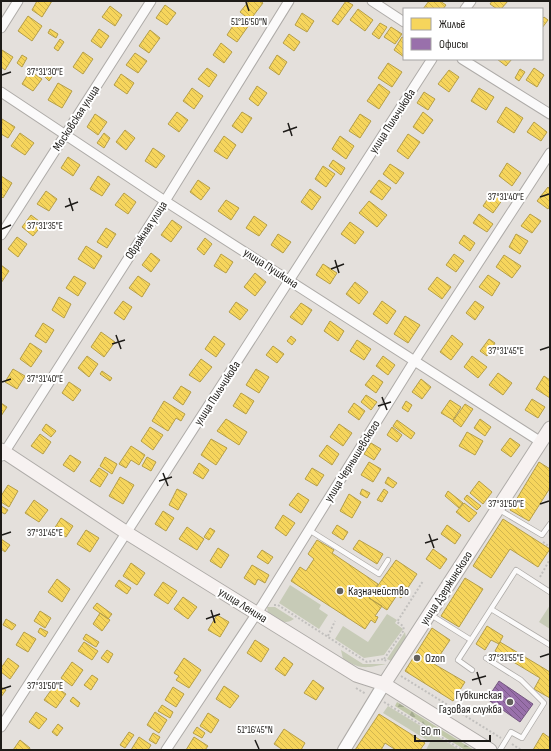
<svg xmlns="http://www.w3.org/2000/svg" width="551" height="751" font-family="'Sofia Sans Condensed',sans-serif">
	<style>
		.grass { fill: #c7cbb7 }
		.forest { fill: url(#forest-firs) }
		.homes { fill: url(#homes-back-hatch); stroke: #b59e48 }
		.offices { fill: url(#offices-back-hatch); stroke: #74577f }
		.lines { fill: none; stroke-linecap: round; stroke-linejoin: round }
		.service-casing { stroke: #aeaba8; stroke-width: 6 }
		.minor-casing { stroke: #aeaba8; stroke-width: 11 }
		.tertiary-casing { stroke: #aeaba8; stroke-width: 14 }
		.secondary-casing { stroke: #aeaba8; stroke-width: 15 }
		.path { stroke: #c2c0be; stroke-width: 2; stroke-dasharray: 2 2; stroke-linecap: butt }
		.service { stroke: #fbfafa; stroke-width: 4.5 }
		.minor { stroke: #fbfafa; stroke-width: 9 }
		.tertiary { stroke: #fbfafa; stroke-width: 12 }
		.secondary { stroke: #f7f2f1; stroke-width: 13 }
		.ticks { fill: none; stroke: #1e1c19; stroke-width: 1.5 }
		.poi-dot { fill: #63615d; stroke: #fff; stroke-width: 1.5 }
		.labels { text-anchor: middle; stroke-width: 4; stroke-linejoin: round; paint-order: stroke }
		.street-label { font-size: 12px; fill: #1e1c19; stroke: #fff }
		.poi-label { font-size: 12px; fill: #1e1c19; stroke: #fff; text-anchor: start }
		.ticks-label { font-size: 10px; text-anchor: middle; fill: #1e1c19; stroke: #fff; stroke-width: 4; stroke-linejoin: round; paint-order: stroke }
	</style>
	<defs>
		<pattern id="forest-firs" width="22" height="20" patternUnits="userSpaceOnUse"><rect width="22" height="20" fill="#c1c8a9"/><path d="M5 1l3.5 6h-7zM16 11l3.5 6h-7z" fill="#a5ab91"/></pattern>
		<pattern id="homes-back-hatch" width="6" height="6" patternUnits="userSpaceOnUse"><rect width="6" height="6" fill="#f6d55c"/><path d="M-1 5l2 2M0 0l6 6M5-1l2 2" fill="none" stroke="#d2b64f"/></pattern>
		<pattern id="offices-back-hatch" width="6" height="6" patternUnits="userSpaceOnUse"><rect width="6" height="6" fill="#9970ab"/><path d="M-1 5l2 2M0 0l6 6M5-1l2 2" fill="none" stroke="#7c5b8a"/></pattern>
	</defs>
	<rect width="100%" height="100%" fill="#e4e0dc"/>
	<!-- grass -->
	<path class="grass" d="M290,585l31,20 -2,4 9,6 -9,14 -40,-26z
		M550,605v24l-11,-7z
		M267,607h8l19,12c-10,7 -17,0 -26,-6z
		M387,614l10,6 -2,3 8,6 -19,26 -20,3 -29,-19 8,-13 25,16z
		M405,632l1,6 -15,23 -4,-2z
		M341,650l22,14h23c-20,4 -25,6 -43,-5z
		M388,706l72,44h-34l4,-8 -47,-29z"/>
	<!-- forest -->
	<path class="forest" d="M397,702l77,48h-9l-70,-44z"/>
	<!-- homes -->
	<path class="homes" d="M37,1h15l-10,16 -10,-7z
		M249,1h11l3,2 -13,17 -10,-8z
		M346,1l7,4 -15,20 -6,-4z
		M429,1h11l6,4 -3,4h-20z
		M492,1h16l-7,8h-4l-7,-5z
		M165,5l11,8 -9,12 -11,-7z
		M110,6l12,9 -7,11 -13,-9z
		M358,9l15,11 -8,11 -15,-11z
		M302,13l12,8 -7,11 -12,-7z
		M28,16l14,10 -10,15 -14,-10z
		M544,17l4,3 -6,8v-9z
		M238,18l11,7 -12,17 -10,-7z
		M380,23l7,4 -8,12 -7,-5z
		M391,27l11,7 -7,10 -11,-7z
		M50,29l8,5 -2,4 -8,-5z
		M99,29l10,7 -8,12 -10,-7z
		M150,30l10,8 -11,15 -10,-7z
		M289,34l11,8 -6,9 -11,-8z
		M402,37l2,1v19l-10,-7z
		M60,39l4,3 -6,9 -4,-3z
		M221,43l11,9 -8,11 -11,-8z
		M2,50l11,7 -8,13 -4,-3z
		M83,52l10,7 -10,15 -10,-7z
		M135,53l12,8 -9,12 -12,-8z
		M22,55l5,3 -5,9 -5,-4z
		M277,55l10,7 -8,13 -10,-7z
		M497,59h15l-6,7z
		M388,63l14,9 -10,15 -14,-9z
		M51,68l5,3 -7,10 -4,-4z
		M207,68l10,7 -8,12 -11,-8z
		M534,68l10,7 -7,12 -11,-7z
		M520,69l5,3 -6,9 -4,-3z
		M449,70l10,7 -10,15 -11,-8z
		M30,71l12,8 -9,12 -11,-7z
		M121,74l13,9 -7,11 -13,-9z
		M58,83l14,8 -10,17 -14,-8z
		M379,84l11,8 -11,17 -12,-8z
		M257,86l10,7 -9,13 -9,-7z
		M192,88l11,8 -9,13 -11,-8z
		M479,88l15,9 -8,13 -15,-9z
		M424,92l11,7 -7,11 -11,-7z
		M506,107l17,11 -9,15 -17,-11z
		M177,112l11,8 -9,12 -11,-8z
		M242,112l10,6 -10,15 -10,-7z
		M423,112l10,8 -10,14 -10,-7z
		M95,114l12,8 -9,13 -11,-8z
		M360,114l11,7 -11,17 -11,-7z
		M2,119l13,8 -7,11 -7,-4z
		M534,122l13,10 -6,9 -14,-9z
		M125,130l10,8 -9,12 -10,-8z
		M20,133l14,10 -9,12 -14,-9z
		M104,133l6,5 -6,10 -7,-5z
		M408,134l12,8 -12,17 -11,-8z
		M224,136l12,9 -9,14 -13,-8z
		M340,136l14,10 -8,13 -14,-10z
		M153,148l12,8 -9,12 -11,-7z
		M68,157l12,8 -7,11 -12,-8z
		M333,160l12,8 -4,7 -12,-9z
		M507,163l14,10 -9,13 -13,-10z
		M390,164l14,9 -8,11 -13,-10z
		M323,166l12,8 -9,13 -11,-8z
		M1,176l11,7 -9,15 -2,-2z
		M98,176l12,8 -8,12 -12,-7z
		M198,180l12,8 -9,12 -11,-8z
		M379,180l12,8 -9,12 -12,-8z
		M548,187l2,2v17l-2,3 -11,-8z
		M310,189l11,8 -9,13 -11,-8z
		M46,191l11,8 -8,12 -12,-7z
		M493,191l10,8 -10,14 -10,-7z
		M124,193l12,9 -8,12 -13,-9z
		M226,200l13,8 -8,12 -13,-9z
		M369,201l18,14 -10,12 -18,-14z
		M479,214l14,10 -6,8 -14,-9z
		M530,214l11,7 -9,12 -11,-7z
		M31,215l12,9 -10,12 -11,-9z
		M254,216l13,9 -8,11 -13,-8z
		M172,220l10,7 -11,15 -10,-7z
		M350,222l14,10 -9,12 -14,-10z
		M106,228l10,6 -9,14 -10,-6z
		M278,234l13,8 -8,11 -12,-8z
		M516,234l12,7 -8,13 -11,-7z
		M464,235l11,8 -5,8 -11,-8z
		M17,237l10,7 -9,13 -10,-8z
		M205,238l7,6 -8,11 -7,-6z
		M86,246l16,10 -8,13 -16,-10z
		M151,253l9,7 -9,12 -9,-7z
		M221,254l12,8 -7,11 -12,-7z
		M454,254l10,7 -8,11 -10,-7z
		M504,255l17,11 -9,12 -16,-11z
		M323,264l14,9 -7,11 -14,-9z
		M1,265l8,6 -8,12z
		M255,273l11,9 -11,14 -11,-9z
		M488,275l12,8 -8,13 -13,-9z
		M74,276l12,7 -8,13 -12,-8z
		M138,276l12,8 -8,13 -13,-9z
		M437,277l14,10 -9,12 -14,-10z
		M355,282l13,10 -9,12 -13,-10z
		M59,297l12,7 -7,14 -12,-8z
		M123,301l9,6 -8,13 -10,-7z
		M382,301l14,10 -9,13 -14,-10z
		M475,301l9,6 -9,13 -9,-7z
		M236,302l12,8 -8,10 -11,-8z
		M301,303l11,7 -10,15 -12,-8z
		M405,316l15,9 -12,18 -14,-9z
		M330,321l14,10 -6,10 -14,-10z
		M43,323l11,7 -8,13 -11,-7z
		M101,332l14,10 -11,15 -13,-10z
		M452,335l11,9 -12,16 -11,-8z
		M214,336l11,8 -9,13 -11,-8z
		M291,336l5,4 -4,5 -5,-4z
		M489,339l6,4 -8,13 -7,-5z
		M357,340l14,9 -7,11 -14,-9z
		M30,343l12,8 -11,16 -11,-8z
		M273,346l11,8 -7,9 -11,-8z
		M87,356l11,8 -9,13 -11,-9z
		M383,356l12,9 -7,10 -12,-9z
		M472,356l15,11 -9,11 -14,-11z
		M201,359l11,8 -12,15 -11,-7z
		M13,369l12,7 -8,13 -12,-7z
		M256,369l13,8 -10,16 -13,-8z
		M102,371l10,7 -2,3 -10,-7z
		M498,373l14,10 -9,12 -14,-10z
		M373,375l10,7 -7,11 -11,-8z
		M544,376l6,4v18l-14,-9z
		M421,379l10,8 -9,12 -10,-7z
		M69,382l12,8 -8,11 -11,-8z
		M181,386l10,6 -8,13 -10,-7z
		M241,393l13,8 -8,13 -13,-8z
		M366,395l11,7 -6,8 -10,-8z
		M532,399l13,8 -7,11 -13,-8z
		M450,400l11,7 -8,13 -12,-7z
		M164,401l21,13 -4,7 -5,-3 -8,13 -16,-10z
		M406,401l6,4 -4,7 -6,-4z
		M1,403l6,4 -6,9z
		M354,403l11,8 -6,9 -11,-8z
		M465,404l8,5 -12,18 -8,-6z
		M226,419l21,13 -8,13 -22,-14z
		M480,419l11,8 -6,9 -11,-8z
		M397,420l18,13 -4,6 -18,-13z
		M46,424l10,7 -5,6 -9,-7z
		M339,424l13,9 -9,13 -13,-9z
		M150,427l13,8 -10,15 -12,-9z
		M392,427l10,8 -5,7 -10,-7z
		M467,432l16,9 -8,14 -16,-9z
		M40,434l11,8 -8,12 -12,-8z
		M510,438l10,7 -9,12 -10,-7z
		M211,439l16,9 -11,17 -15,-10z
		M371,443l10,6 -7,11 -10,-6z
		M327,445l12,9 -7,11 -13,-9z
		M131,446l14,9 -6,10 -8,-5 -5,8 -7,-4z
		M70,455l11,7 -7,10 -11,-7z
		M105,457l12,7 -5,10 -12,-8z
		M147,457l9,5 -5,9 -9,-5z
		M369,462l12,7 -8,13 -12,-7z
		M539,462l11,7v19l-21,33 -19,-11z
		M199,463l10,7 -6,9 -10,-6z
		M99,468l9,6 -8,13 -10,-6z
		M312,468l12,7 -7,11 -12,-7z
		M120,477l14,8 -11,19 -14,-8z
		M388,477l9,6 -4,5 -8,-5z
		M479,481l13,11 -9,12 -13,-11z
		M8,485l10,6 -9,16 -8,-5v-6z
		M177,489l10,5 -9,16 -9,-5z
		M362,489l8,4 -3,5 -7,-4z
		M384,489l4,3 -6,10 -5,-2z
		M448,491l15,12 -4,5 -14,-12z
		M298,493l11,7 -8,13 -12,-8z
		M349,494l12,8 -9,16 -12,-7z
		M467,495l14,11 -4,4 -13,-11z
		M34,500l14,10 -9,12 -14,-9z
		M464,503l13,10 -8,9 -13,-10z
		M1,506l7,4 -3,4 -4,-2z
		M163,511l11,7 -8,13 -11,-7z
		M283,515l12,8 -9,13 -11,-8z
		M61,518l12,8 -7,11 -12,-8z
		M503,519l47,30 -12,18 -28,-18 -19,29 -18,-12z
		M337,525l11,7 -5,8 -11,-7z
		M447,525l14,10 -6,9 -14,-10z
		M187,527l17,12 -7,11 -18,-11z
		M210,528l5,3 -6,9 -5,-3z
		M86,530l13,8 -9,14 -13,-8z
		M1,539l9,6 -5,7 -4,-3z
		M317,540l17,10 -2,3 46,31 -9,14 13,8 -7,10 3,1 -3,6 -4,-3 -6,9 -74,-48 9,-14 6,4 8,-12 -6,-5z
		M359,540l24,14 -6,10 -24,-15z
		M218,548l11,7 -8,13 -11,-7z
		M433,549l14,10 -7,10 -14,-10z
		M262,550l11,7 -5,7 -11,-7z
		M396,560l21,14 -16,24 -4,-3 -10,15 -18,-12z
		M131,563l14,10 -8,12 -14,-9z
		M252,565l17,10 -4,8 -7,-4 -3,6 -11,-7z
		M465,578l18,11 -24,38 -18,-11z
		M57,579l13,10 -8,13 -14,-10z
		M119,580l12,8 -4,6 -12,-8z
		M163,582l14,9 -9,13 -14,-9z
		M183,597l14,10 -9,12 -14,-10z
		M97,603l15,11 -4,5 -15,-11z
		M40,611l11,7 -6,10 -11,-7z
		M100,613l10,7 -8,11 -9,-7z
		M217,615l12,7 -9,15 -12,-7z
		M6,619l10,6 -4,5 -9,-5z
		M487,626l16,10 -4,8 -8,-4 -6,10 -9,-6z
		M40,628l8,4 -3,5 -7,-5z
		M432,628l18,12 -16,24 31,18 -12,19 -48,-30z
		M24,632l12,7 -8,13 -12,-7z
		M86,634l13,8 -3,5 -13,-8z
		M255,640l14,9 -8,13 -14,-9z
		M84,642l14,9 -6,9 -14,-9z
		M500,642l50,30v26l-16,-9 6,-11 -45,-27z
		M107,650l6,4 -5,9 -7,-5z
		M284,657l9,7 -8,12 -10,-7z
		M8,658l11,8 -9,13 -9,-7v-4z
		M184,658l17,12 -12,18 -13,-8 3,-4 -5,-3z
		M72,662l11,8 -11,16 -11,-8z
		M92,675l6,4 -7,11 -7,-5z
		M313,680l11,8 -8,12 -12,-7z
		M54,686l12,8 -10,14 -12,-8z
		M224,686l15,10 -9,12 -14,-9z
		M1,687l5,3 -5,7z
		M173,687l11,7 -8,13 -11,-7z
		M73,697l7,6 -2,4 -8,-6z
		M162,705l11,7 -3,6 -12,-7z
		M36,712l11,7 -8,10 -10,-7z
		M155,712l12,8 -8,13 -12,-8z
		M208,713l11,7 -8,13 -11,-7z
		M379,714l46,29 -5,7h-24l-11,-7 -4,7h-26z
		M58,724l5,4 -6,8 -5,-4z
		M197,727l8,6 -3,5 -9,-5z
		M284,729l21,14 -4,7h-18l-9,-6z
		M129,732l5,3 -9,13 -5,-3z
		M153,733l7,4 -4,7 -7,-4z
		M543,733l7,5v12h-17z
		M139,737l12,8 -3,5h-17z
		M194,737l14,9 -3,4h-19z
		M20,740l10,8 -1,2h-16z"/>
	<!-- offices -->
	<path class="offices" d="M499,681l34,23 -13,18 -33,-23z"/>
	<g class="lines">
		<defs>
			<path id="service" d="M498,509l44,26 8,-11
				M309,530l70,44 9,-14
				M491,609l59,36
				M431,615l40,25 -13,20 14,10
				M471,640l45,-70 34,22
				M486,658l35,22 23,23 -22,35 -11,-6 -11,18"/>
			<path id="minor" d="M372,1l32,21
				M465,9l6,-8
				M1,28l17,-27
				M462,59l88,55
				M1,92l164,109 376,241
				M1,235l150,-234
				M2,456l163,-255 124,-200
				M1,727l431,-668
				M166,750l97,-146 152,-244 135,-207"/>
			<path id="tertiary" d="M344,750l40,-66"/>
			<path id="secondary" d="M1,450l126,83 229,142 28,9 106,66
				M384,684l166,-256"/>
		</defs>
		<!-- service casing -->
		<use href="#service" class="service-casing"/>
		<!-- minor casing -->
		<use href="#minor" class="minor-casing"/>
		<!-- tertiary casing -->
		<use href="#tertiary" class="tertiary-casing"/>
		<!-- secondary casing -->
		<use href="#secondary" class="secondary-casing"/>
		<!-- path -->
		<path class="path" d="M543,542l7,5
			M540,577l10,-18
			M274,605h4l89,57 17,-3 2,2
			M328,636l7,-15
			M384,659l20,-29 -1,-4 -6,-4 26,-41
			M401,676l100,62
			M356,688l10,6
			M384,702l78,48
			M512,744l9,6"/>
		<!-- service -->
		<use href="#service" class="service"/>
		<!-- minor -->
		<use href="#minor" class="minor"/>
		<!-- tertiary -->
		<use href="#tertiary" class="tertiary"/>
		<!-- secondary -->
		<use href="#secondary" class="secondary"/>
	</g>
	<!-- ticks -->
	<path class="ticks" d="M246,2l3,9M2,75l9,-3M288,123l4,13M283,132l14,-5M540,197l9,-3M69,198l4,13M65,207l13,-5M2,229l9,-4M335,260l4,13M331,269l13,-5M116,335l5,14M112,344l13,-4M540,350l9,-3M2,382l9,-3M382,397l5,13M378,406l13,-4M163,473l5,13M159,481l13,-4M540,504l9,-3M429,534l5,14M2,535l9,-3M425,543l13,-4M211,610l4,13M206,619l14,-5M540,657l9,-3M477,672l4,13M472,680l14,-4M2,689l9,-3M255,740l4,9"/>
	<!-- markers -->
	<g class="poi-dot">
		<circle cx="340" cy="591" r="4"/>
		<circle cx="417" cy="658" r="4"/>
		<circle cx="510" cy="702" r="4"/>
	</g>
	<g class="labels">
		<!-- street labels -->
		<g class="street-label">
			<text transform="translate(76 118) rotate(-57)" y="4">Московская улица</text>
			<text transform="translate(392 121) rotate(-57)" y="4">улица Пильчикова</text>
			<text transform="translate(146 230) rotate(-57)" y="4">Овражная улица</text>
			<text transform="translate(271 268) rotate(33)" y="4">улица Пушкина</text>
			<text transform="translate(217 393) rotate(-57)" y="4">улица Пильчикова</text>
			<text transform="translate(352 461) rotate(-58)" y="4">улица Чернышевского</text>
			<text transform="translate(446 588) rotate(-57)" y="4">улица Дзержинского</text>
			<text transform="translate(243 605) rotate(32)" y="4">улица Ленина</text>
		</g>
		<!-- poi labels -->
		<g class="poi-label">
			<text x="348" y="595">Казначейство</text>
			<text x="425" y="662">Ozon</text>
			<text x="502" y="699" text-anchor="end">Губкинская<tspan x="502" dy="14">Газовая служба</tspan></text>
		</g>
	</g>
	<g class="ticks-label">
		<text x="249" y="25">51°16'50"N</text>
		<text x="45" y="75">37°31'30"E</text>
		<text x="506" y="200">37°31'40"E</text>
		<text x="45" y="229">37°31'35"E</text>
		<text x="506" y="354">37°31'45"E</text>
		<text x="45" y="382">37°31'40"E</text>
		<text x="506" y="507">37°31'50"E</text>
		<text x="45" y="536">37°31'45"E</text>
		<text x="506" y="661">37°31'55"E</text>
		<text x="45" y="689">37°31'50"E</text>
		<text x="255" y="733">51°16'45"N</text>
	</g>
	<!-- border -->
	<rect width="551" height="751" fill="none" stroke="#1e1c19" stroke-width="4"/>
	<!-- legend -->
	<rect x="403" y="8" width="140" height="52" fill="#ffffff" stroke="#a5a4a3"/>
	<rect x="411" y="18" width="20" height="12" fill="#f6d55c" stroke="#a5a4a3"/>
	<text x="439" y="28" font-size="12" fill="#1e1c19">Жильё</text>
	<rect x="411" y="38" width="20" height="12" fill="#9970ab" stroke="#a5a4a3"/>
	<text x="439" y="48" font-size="12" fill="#1e1c19">Офисы</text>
	<!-- scale -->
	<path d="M415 735v6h75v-6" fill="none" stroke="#1e1c19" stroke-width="2"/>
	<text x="421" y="735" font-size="12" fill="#1e1c19" stroke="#ffffff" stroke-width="3" paint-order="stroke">50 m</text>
</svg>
